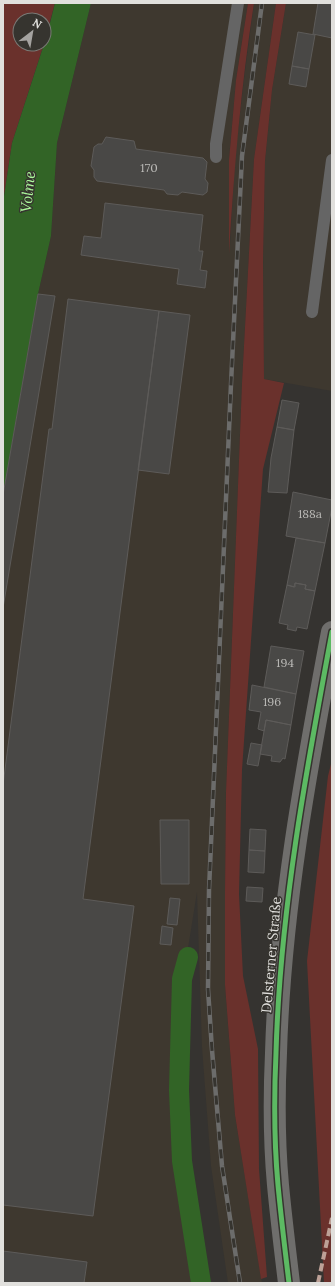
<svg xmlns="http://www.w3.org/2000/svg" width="335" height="1286" font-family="Lora,serif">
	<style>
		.built { fill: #3e382f }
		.green { fill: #6a312c }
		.water { fill: #326426 }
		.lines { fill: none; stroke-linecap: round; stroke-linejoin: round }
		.canal { stroke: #326426; stroke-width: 20 }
		.building { fill: #494846; stroke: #5d5b59 }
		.service { stroke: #656565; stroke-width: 12 }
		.primary { stroke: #6f6e6c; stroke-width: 22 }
		.rail-casing { stroke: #6c6c6b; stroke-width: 4.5 }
		.rail { stroke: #36342f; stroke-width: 3; stroke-dasharray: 9; stroke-linecap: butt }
		.quiet { stroke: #bda197; stroke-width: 4; stroke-dasharray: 8 4; stroke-linecap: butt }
		.cycleway-casing { stroke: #36342f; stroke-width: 8 }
		.cycleway { stroke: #5cba63; stroke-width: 5 }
		.labels { text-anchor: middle; stroke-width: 3; stroke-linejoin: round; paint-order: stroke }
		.number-label { font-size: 12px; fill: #bbbab7 }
		.street-label { font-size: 14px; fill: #e1e0dd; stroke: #36342f }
		.water-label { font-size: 15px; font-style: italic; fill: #acf99b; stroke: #36342f }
	</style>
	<rect width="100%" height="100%" fill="#353330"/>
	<!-- built -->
	<path class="built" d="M91,3h157l-12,77 -7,80 1,85 5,-89 9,-77 10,-76h22l-22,156 -12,224 -16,409 -1,99v94l10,130 27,168h-34l-17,-117 -9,-119 -5,-155 -20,125 -5,117 19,149h-188v-788l35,-201 13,-58 6,-93z
		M286,3h46v388l-68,-12 -1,-117 2,-101 7,-71z"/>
	<!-- green -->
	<path class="green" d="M3,3h52l-11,41v-24h-24v24h24l-32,99 -9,60z
		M248,3h6c-13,83 -20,167 -25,251v-94l7,-80z
		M276,3h10l-14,87 -7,71 -2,101 1,117 20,4 -21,86 -21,301 -3,124 4,82 15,73 1,120 8,108 -6,2 -26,-164 -10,-130v-94l1,-99 16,-409 12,-224z
		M332,760v523h-8l-17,-322 21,-185z"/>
	<!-- water -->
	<path class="water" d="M55,3h36l-34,140 -6,93 -13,58 -35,201v-292l9,-60 35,-108z"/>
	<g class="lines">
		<!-- canal -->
		<path class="canal" d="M188,957l-6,22 -3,111 3,71 19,122"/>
	</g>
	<!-- building -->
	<path class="building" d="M318,3h14v35l-19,-4z
		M298,32l17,3 -6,34 -17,-3z
		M292,66l17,3 -3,18 -17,-3z
		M106,137l28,4 2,8 67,9 4,4 -2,17 3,4 -1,9 -4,3 -21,-3 -4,3 -11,-1 -3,-4 -67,-9 -3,-4v-7l-3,-4 3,-19 4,-3h4z
		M105,203l98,12 -4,36h4l-3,19 7,1 -2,17 -28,-4 2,-15 -98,-14 3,-19 17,2z
		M38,294l17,2 -52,312v-113z
		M68,299l91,12 -76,588 51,7 -41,310 -90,-11v-420l46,-356h3z
		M159,311l31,4 -21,159 -31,-4z
		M282,400l17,3 -5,27 -17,-3z
		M277,427l17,3 -7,63 -19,-1 3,-34z
		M293,492l39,8v7l-7,36 -39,-7z
		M296,538l29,5 -10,48 -10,-2 1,-4 -11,-2 -1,4 -7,-2z
		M295,583l11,2 -1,4 10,2 -8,38 -10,-2 -1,4 -9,-2 1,-4 -9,-2 8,-38 8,2z
		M271,646l33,5 -8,43 -32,-7z
		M252,685l44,9 -5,31 -25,-5 -2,11 -6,-2 3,-17 -12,-2z
		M266,720l25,5 -6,34 -2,-1 -3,4 -9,-1 1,-5 -12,-2z
		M251,743l11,2 -4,21 -11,-2z
		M160,820h29v64h-28z
		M250,829l16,1 -1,21 -16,-1z
		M249,850l16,1 -1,22 -16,-1z
		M247,887l16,1 -1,14 -16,-1z
		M170,898l10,1 -3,26 -10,-1z
		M162,926l11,2 -2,17 -11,-1z
		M3,1251l84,11 -3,21h-81z"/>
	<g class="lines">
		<!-- service -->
		<path class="service" d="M216,157v-13l22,-141
			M312,312l20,-152"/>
		<!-- primary -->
		<path class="primary" d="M289,1283c-4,-33 -8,-66 -11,-98 -4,-44 -4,-89 -2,-132 4,-142 30,-282 56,-421"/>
		<defs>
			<path id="rail" d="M240,1283l-18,-117 -10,-116 -4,-61 1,-99 22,-506 11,-228 20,-153"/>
		</defs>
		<!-- rail casing -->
		<use href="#rail" class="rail-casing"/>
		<!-- rail -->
		<use href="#rail" class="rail"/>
		<!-- quiet -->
		<path class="quiet" d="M318,1283l14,-65"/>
		<defs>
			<path id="cycleway" d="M289,1283c-4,-33 -8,-66 -11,-98 -4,-44 -4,-89 -2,-132 4,-142 30,-282 56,-421"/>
		</defs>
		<!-- cycleway casing -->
		<use href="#cycleway" class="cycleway-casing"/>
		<!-- cycleway -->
		<use href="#cycleway" class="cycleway"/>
	</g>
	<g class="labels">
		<!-- number labels -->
		<g class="number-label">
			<text x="149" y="172">170</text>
			<text x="310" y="518">188a</text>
			<text x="285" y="667">194</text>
			<text x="272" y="706">196</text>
		</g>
		<!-- street labels -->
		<g class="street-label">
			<text transform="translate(271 955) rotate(-85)" y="5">Delsterner Straße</text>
		</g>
		<!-- water labels -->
		<g class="water-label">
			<text transform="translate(28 192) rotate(-84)" y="5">Volme</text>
		</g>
	</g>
	<!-- border -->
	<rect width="335" height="1286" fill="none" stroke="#e1e0dd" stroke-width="8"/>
	<!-- north arrow -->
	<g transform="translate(32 32) rotate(31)"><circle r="19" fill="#36342f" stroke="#7a7975"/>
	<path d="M0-3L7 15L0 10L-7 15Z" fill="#a5a3a0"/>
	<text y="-6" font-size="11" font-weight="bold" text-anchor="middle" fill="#e1e0dd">N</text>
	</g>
</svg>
